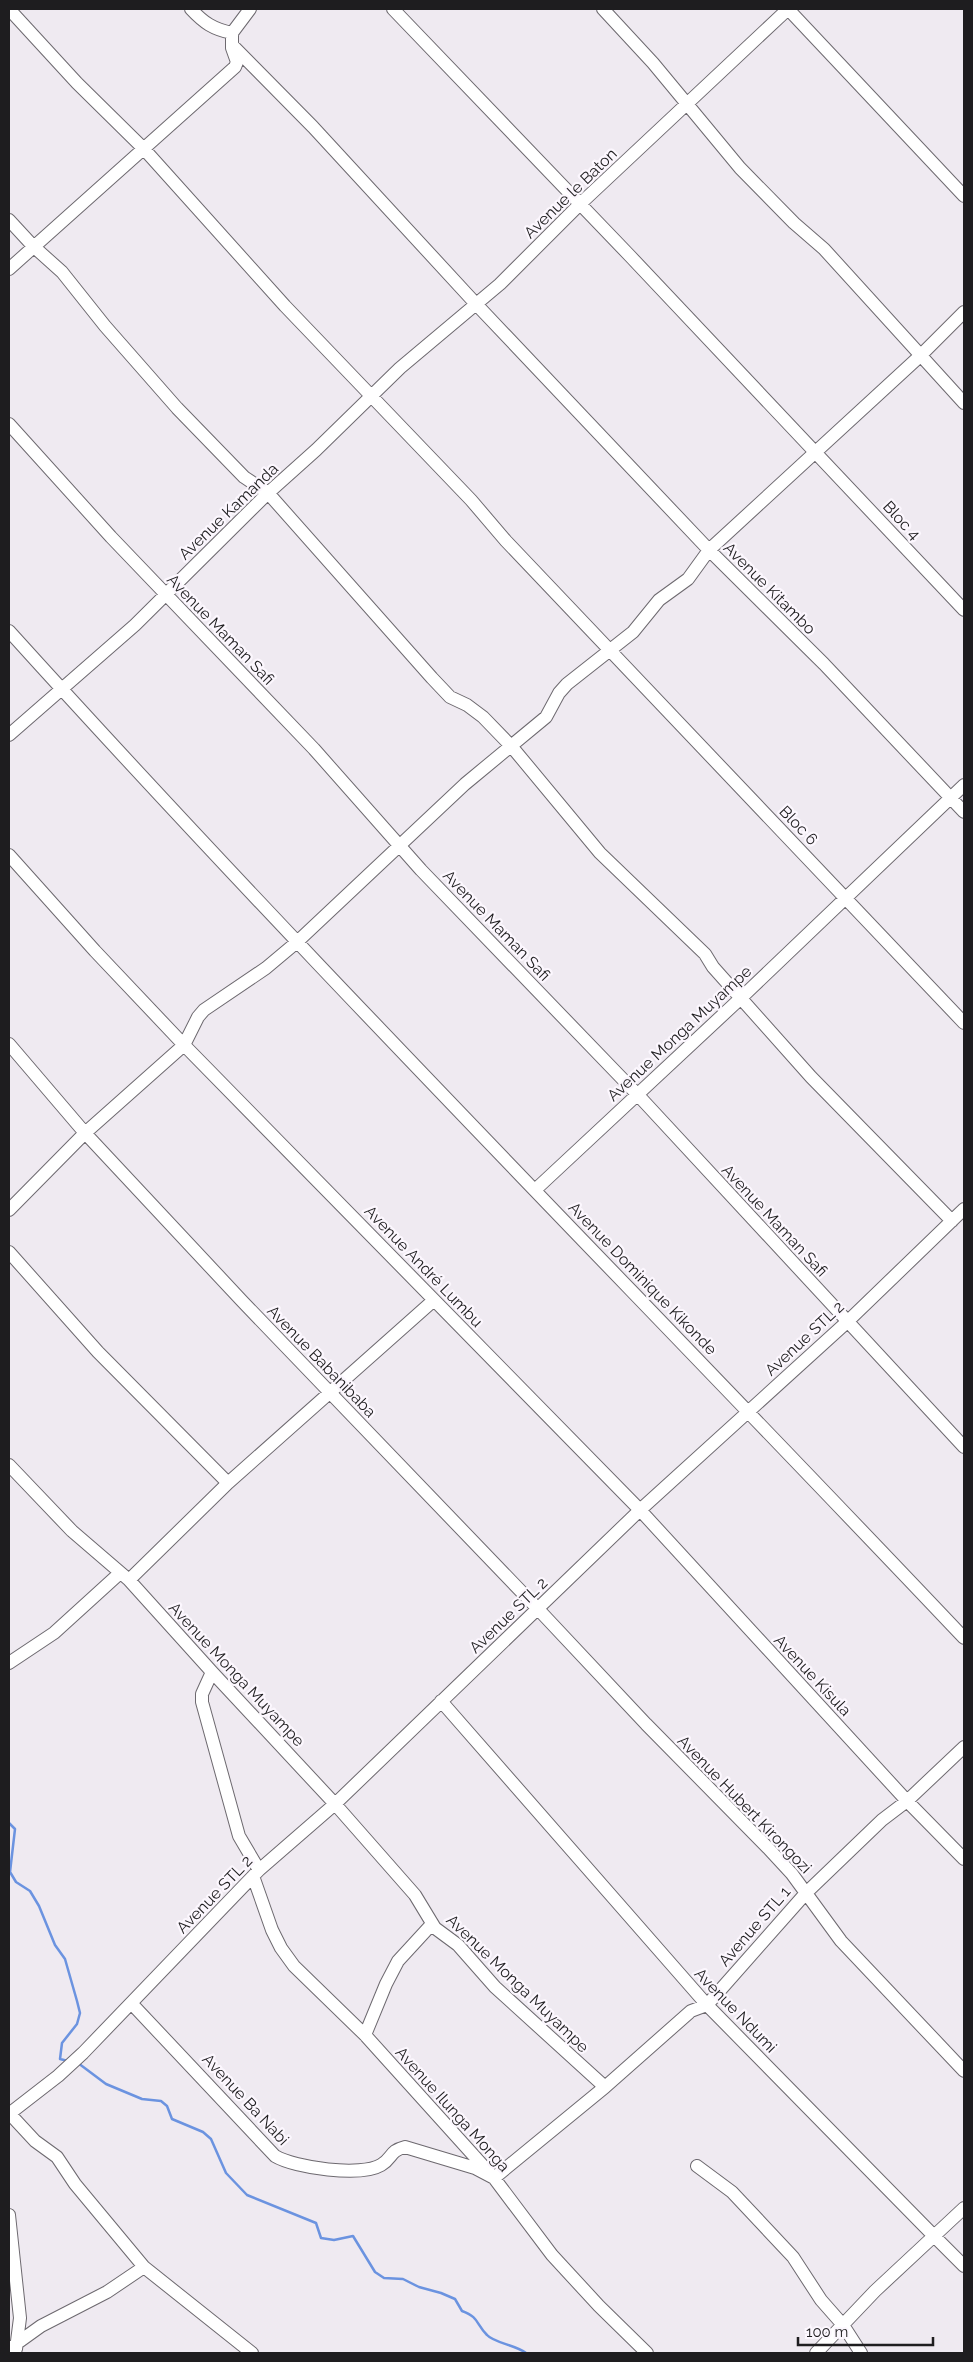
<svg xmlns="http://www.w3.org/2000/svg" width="973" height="2362" font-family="Raleway,sans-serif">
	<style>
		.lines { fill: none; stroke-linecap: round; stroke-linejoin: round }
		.stream { stroke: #6b93e0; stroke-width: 2.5 }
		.minor-casing { stroke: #6d696f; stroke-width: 14 }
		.minor { stroke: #fff; stroke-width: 12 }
		.labels { text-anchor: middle; stroke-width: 4.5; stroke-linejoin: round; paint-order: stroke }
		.street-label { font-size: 16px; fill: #1e1d1f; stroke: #fcf7fe }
	</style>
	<rect width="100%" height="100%" fill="#efeaf1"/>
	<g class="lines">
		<!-- stream -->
		<path class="stream" d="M9,1823l6,6 -5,43 6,10 14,9 9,15 16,39 10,14 12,42 3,12 -3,11 -15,19 -2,16 8,2
			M78,2063l28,21 36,15 19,2 6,5 5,13 31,13 8,7 15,34 21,22 69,28 5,15 13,2 19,-4 22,36 9,6 19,1 16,8 22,6 14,6 7,12c17,6 14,13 25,24 7,8 29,10 39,18"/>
		<defs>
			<path id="minor" d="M9,9l68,74 67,66 141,157 186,194 35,41 458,482
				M191,9c13,14 22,20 41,24
				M393,9l237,247 334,354
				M603,9l50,54 87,105 54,55 30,26 140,154
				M788,9l176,187
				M9,220l24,26 29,26 43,54 72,82 67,69 24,16 164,185 18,19 17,8 16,12 29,30 88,106 105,101 8,13 98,110 141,144
				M9,269l226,-202 2,-5 -5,-14v-15l18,-24
				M964,312l-44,44 -211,194 115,114 140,148
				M9,424l102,113 203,212 107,121 216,224 327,353
				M9,631c310,343 637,671 955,1007
				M9,735l126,-110 133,-132 48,-43 84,-82 100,-84 79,-79 209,-196
				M9,855l86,96 89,94 456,465 267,291 57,58
				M9,1044l76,89 157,168 296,308 108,115 122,124 24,26 49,67 123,130
				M535,1190l207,-193 222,-212
				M9,1210l76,-77 99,-88 14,-28 6,-7 62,-42 31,-26 168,-158 81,-67 13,-24 8,-9 66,-52 26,-32 29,-21 21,-29 -233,-246 -163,-177 -81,-82
				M9,1252l89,100 130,131
				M434,1300l-206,183 -99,97 83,92 123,132 80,91 20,33 23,17 37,42 110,100
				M9,1465l63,66 57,49
				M9,1663l45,-30 66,-60
				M212,1672l-10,22v8l37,134 20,34
				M441,1701l266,304 227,231 -59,55 -59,62
				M253,1876l19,54 9,18 13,18 71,69 129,143 58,77 47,51 48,47
				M132,2004l143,152c20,12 86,21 106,9 12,-7 8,-14 24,-18l70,21 19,10 111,-91 86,-76 16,-6 99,-112 76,-73 25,-19 57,-54
				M365,2035l21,-51 12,-23 34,-37
				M9,2113l26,28 22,16 18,27 69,83 108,86
				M9,2114l49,-38 25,-23 176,-183 76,-66 305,-294 207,-188 117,-113
				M697,2166l35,26 61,65 28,43 22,25 18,28
				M964,2208l-30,28 30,30
				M9,2215l11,103 -4,31
				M9,2349l32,-23 66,-34 37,-25"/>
		</defs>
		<!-- minor casing -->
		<use href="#minor" class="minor-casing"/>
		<!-- minor -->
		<use href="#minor" class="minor"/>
	</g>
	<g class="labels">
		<!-- street labels -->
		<g class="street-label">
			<text transform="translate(570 193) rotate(-44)" y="6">Avenue le Baton</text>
			<text transform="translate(228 511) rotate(-44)" y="6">Avenue Kamanda</text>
			<text transform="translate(902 520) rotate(47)" y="6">Bloc 4</text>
			<text transform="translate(770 588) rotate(45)" y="6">Avenue Kitambo</text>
			<text transform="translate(221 629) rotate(46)" y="6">Avenue Maman Safi</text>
			<text transform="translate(799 825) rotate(46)" y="6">Bloc 6</text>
			<text transform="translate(497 925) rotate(46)" y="6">Avenue Maman Safi</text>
			<text transform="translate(679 1033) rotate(-43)" y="6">Avenue Monga Muyampe</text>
			<text transform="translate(775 1220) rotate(47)" y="6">Avenue Maman Safi</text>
			<text transform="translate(424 1266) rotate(46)" y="6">Avenue André Lumbu</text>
			<text transform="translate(643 1278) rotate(46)" y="6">Avenue Dominique Kikonde</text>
			<text transform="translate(804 1338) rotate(-43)" y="6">Avenue STL 2</text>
			<text transform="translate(322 1361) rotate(46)" y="6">Avenue Babanibaba</text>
			<text transform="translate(508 1615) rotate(-44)" y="6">Avenue STL 2</text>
			<text transform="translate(237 1674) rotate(47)" y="6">Avenue Monga Muyampe</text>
			<text transform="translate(813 1675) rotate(47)" y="6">Avenue Kisula</text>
			<text transform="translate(745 1804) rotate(46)" y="6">Avenue Hubert Kirongozi</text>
			<text transform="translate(214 1894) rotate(-46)" y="6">Avenue STL 2</text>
			<text transform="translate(754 1926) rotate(-49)" y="6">Avenue STL 1</text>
			<text transform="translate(518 1983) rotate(44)" y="6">Avenue Monga Muyampe</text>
			<text transform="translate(736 2010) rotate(46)" y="6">Avenue Ndumi</text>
			<text transform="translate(246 2099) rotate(47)" y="6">Avenue Ba Nabi</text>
			<text transform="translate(453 2109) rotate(48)" y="6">Avenue Ilunga Monga</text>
		</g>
	</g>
	<!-- border -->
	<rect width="973" height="2362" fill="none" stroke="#1e1d1f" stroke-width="20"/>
	<!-- scale -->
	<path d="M798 2337v8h135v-8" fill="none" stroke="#1e1d1f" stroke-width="2.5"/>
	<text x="806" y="2337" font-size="15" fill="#1e1d1f" stroke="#fcf7fe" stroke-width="4" paint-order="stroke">100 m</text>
</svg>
